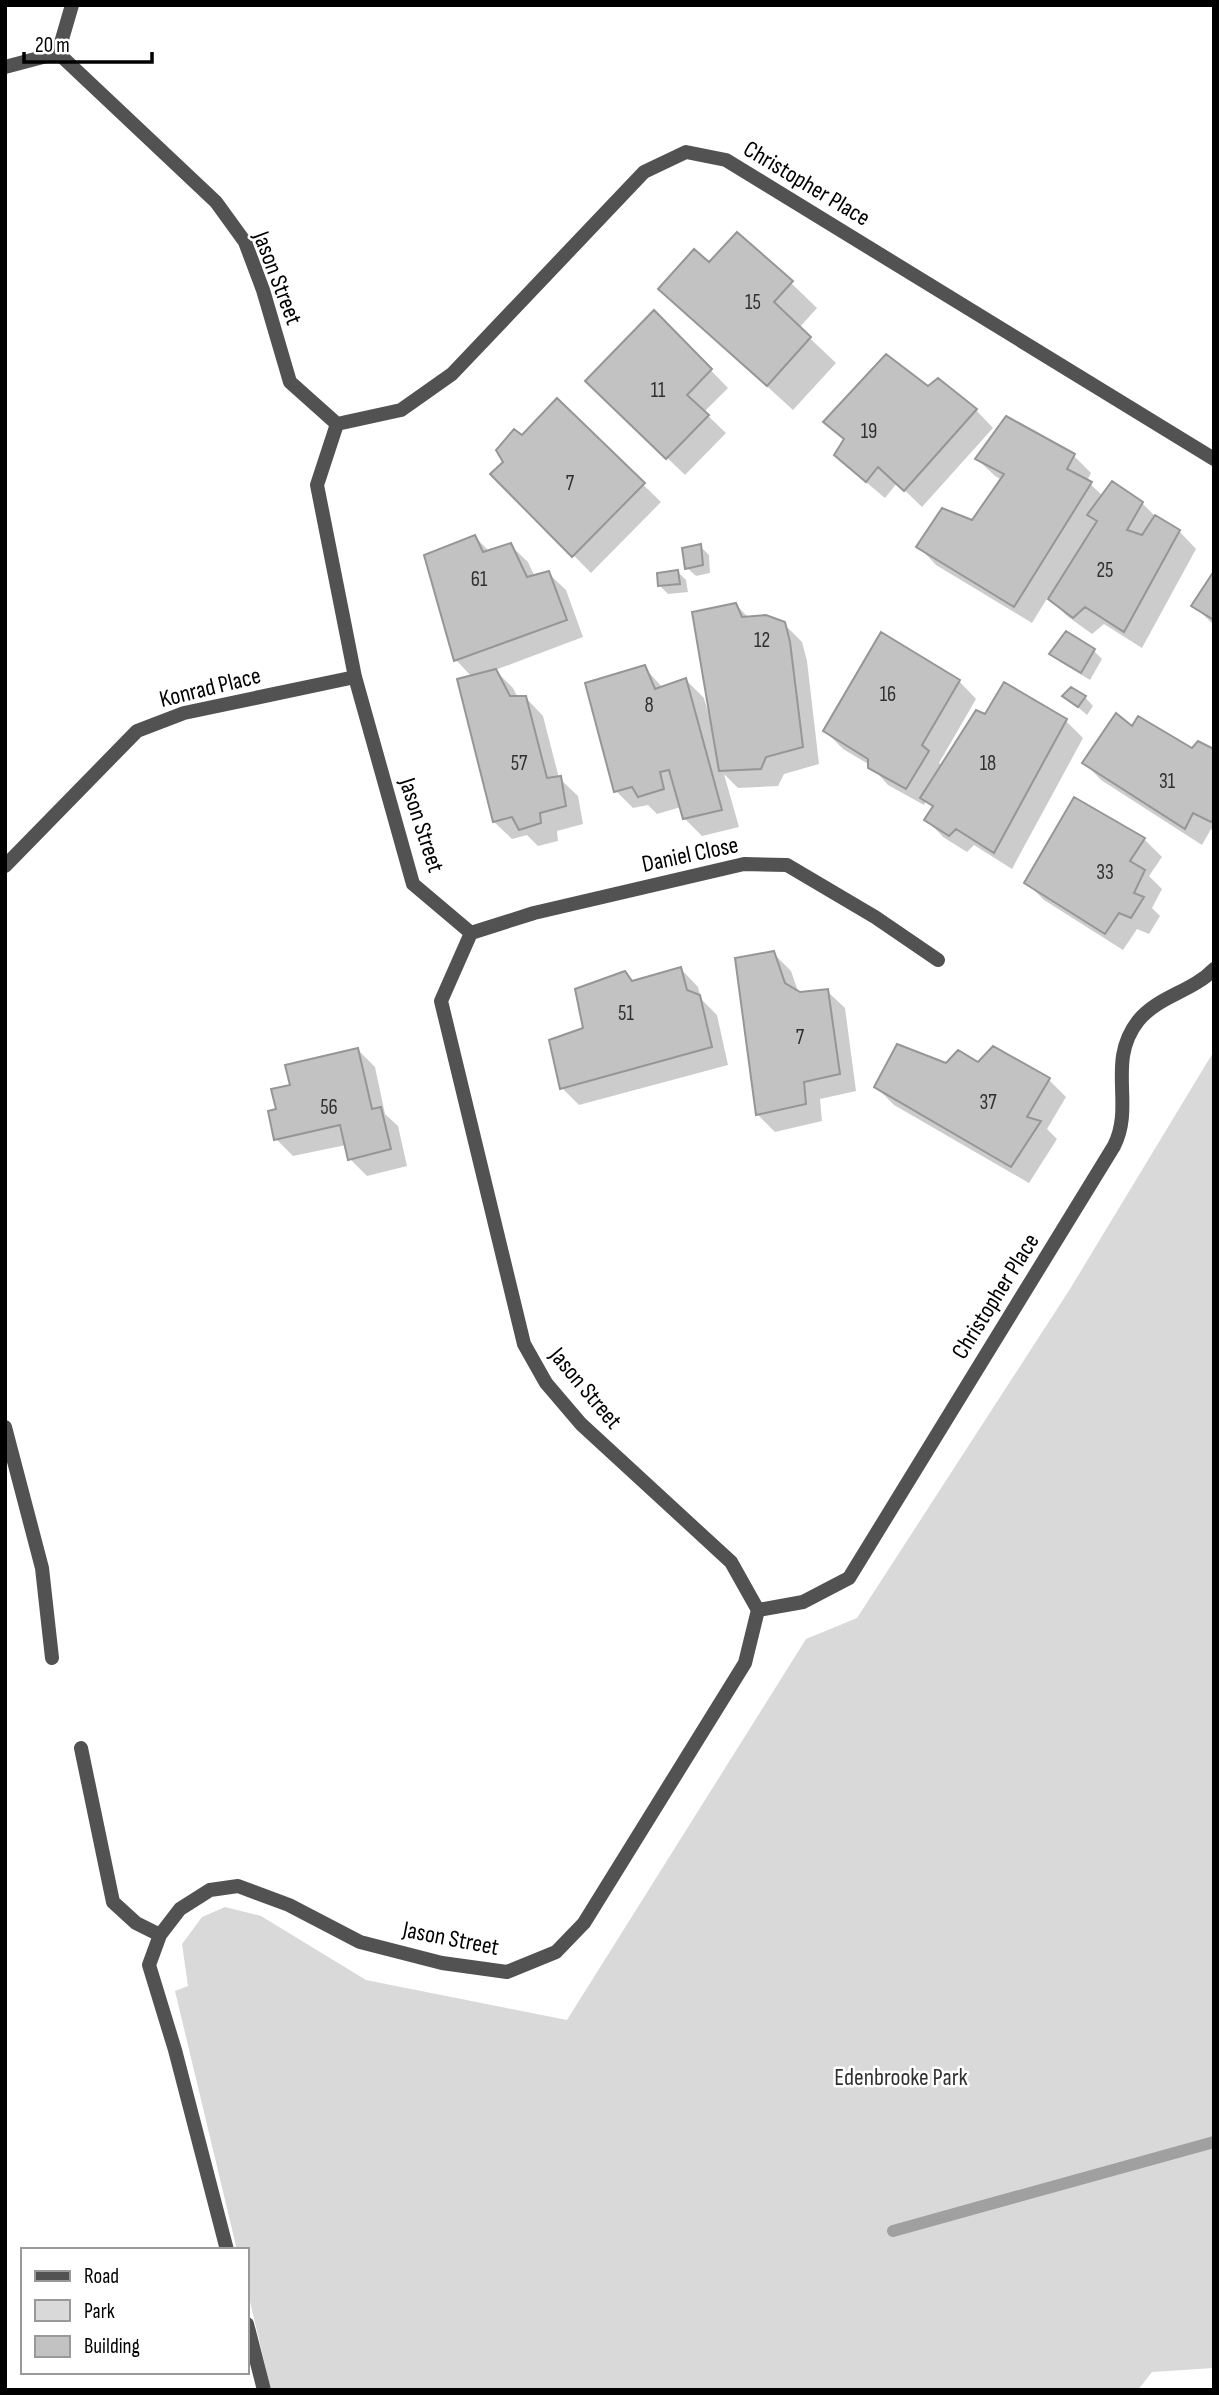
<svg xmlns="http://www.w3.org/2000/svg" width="1219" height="2395" font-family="'Sofia Sans Condensed',sans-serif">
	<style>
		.green { fill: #d9d9d9 }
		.shadow { fill: #0003 }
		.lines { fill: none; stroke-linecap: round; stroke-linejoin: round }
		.stream { stroke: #a0a0a0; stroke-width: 12 }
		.building { fill: #c2c2c2; stroke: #969696; stroke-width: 2 }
		.street { stroke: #525252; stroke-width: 14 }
		.labels { text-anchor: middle; stroke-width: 5; stroke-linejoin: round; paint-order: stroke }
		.number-label { font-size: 21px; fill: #303030 }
		.street-label { font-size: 24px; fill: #000; stroke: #fff }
		.park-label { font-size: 24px; fill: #303030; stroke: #fff }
	</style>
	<rect width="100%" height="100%" fill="#fff"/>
	<!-- green -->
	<path class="green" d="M1214,1051v1317l-62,4 -14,18h-867l-24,-101v-39h-10l-62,-259 13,-5 -6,-42 20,-27 23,-10 36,9 105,64 201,40 239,-381 51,-21 213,-329z"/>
	<!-- shadow -->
	<path class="shadow" d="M709,265l82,18 26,25 -18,20 37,35 -43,47 -133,-121z
		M654,312l74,76 -24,24 22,21 -41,42 -80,-77z
		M928,388l48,22 17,18 -71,79 -25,-24 -12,15 -31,-26 -18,-18 9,-13 -20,-19z
		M557,401l104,101 -70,71 -98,-99z
		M1074,456l17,17 -4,8 16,15 39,7 16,16 21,12 17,18 -54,99 -38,-24 -12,10 -25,-18 -19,-19 -16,26 -96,-58 -17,-18 54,-25 29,-42 -7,-4 -18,-17z
		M475,537l15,15 20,-7 18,17 7,15 13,-4 18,17 17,47 -88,33 18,18 5,10h8l17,18 16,62 19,18 5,28 -26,7 1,10 -20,5 -11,-11 -15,4 -18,-17 -22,-145 -16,-17 -30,-104z
		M700,546l9,9 1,18 -14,3 -9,-8z
		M678,572l8,8 2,12 -20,2 -8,-8z
		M1214,574v51l-20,-19z
		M736,605l13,13 35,6 18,18 5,19 12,103 -35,10 -6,12 -40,2 -14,-14 15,53 -37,9 -18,-18 -3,-11 -24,7 -9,-9 -15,3 -17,-17 28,-124 19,21 23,-8 18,18 5,18h2z
		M1093,650l9,9 -12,21 -30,-18 -8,-9z
		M959,681l17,18 -37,64 3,3 44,-50 79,4 18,18 -71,131 -38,-24 -7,7 -24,-15 -17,-18 7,-11 -7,-7 -2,4 -36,-20 -18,-20 -27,-16 -18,-18z
		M1065,696l20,1 8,9 -6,9z
		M1133,728l59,22 22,1v80l-3,-2 -9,16 -101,-65 -17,-18z
		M1074,800l70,39 18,18 -13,19 13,13 -10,19 8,8 -11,18 -12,-5 -14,21 -79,-50 -18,-18z
		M773,953l18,18 8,23 28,-3 18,17 11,83 -36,8 2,22 -47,11 -17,-17z
		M681,969l17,18 3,12 16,16 11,50 -149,40 -17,-17 62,-115 10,10z
		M358,1050l17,17 10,47 13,12 9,40 -40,10 -17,-17 -4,-14 -53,11 -17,-17 2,-28 14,-25z
		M978,1064l71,16 17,17 -19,32 10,10 -28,44 -135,-78 -18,-18z"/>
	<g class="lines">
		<!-- stream -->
		<path class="stream" d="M893,2231l321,-89"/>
	</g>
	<!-- building -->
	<path class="building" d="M737,232l56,49 -19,21 37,35 -44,49 -109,-97 36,-40 15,13z
		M654,310l58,59 -25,26 22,20 -43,44 -81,-78z
		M886,354l42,32 10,-8 39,31 -73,82 -26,-24 -12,15 -32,-27 10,-16 -21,-17z
		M557,398l88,85 -73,74 -82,-83 13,-12 -7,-12 18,-21 8,6z
		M1006,416l69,38 -8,15 25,13 -78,125 -98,-60 26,-39 30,12 32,-46 -29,-15z
		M1112,481l31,21 -16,28 15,5 13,-20 25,15 -56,102 -39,-25 -12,11 -25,-19 49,-78 -10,-6z
		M475,535l8,17 28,-9 16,34 22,-6 18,49 -113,41 -30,-106z
		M701,544l2,21 -18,4 -3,-21z
		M678,570l2,14 -22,2 -1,-13z
		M1214,571v49l-23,-14z
		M736,603l6,14 24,-2 19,7 5,20 13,105 -37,10 -5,12 -42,2 -27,-159z
		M1066,631l29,18 -14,24 -32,-19z
		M881,632l79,48 -38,65 7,6 -23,38 -38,-21v-9l-45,-28z
		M645,665l10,24 31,-11 36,132 -39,9 -14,-49 -9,2 4,17 -26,8 -6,-10 -18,5 -29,-109z
		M496,669l14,27h16l21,82 14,-2 5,30 -26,7 1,10 -22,7 -7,-13 -19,5 -36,-143z
		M1004,682l63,37 -73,134 -38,-24 -7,7 -25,-16 9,-14 -13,-8 56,-88 9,4z
		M1071,687l15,9 -8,11 -16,-11z
		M1116,713l16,13 6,-10 54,32 6,-7 16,8v69l-3,4 -18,-9 -8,16 -103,-66z
		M1074,797l71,41 -15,23 15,9 -11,23 10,4 -13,21 -12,-5 -14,21 -81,-51z
		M774,951l11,32 15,9 28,-3 12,85 -36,8 2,22 -50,11 -21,-157z
		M681,967l6,23 13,5 12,52 -152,42 -11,-49 34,-12 -8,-39 50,-18 7,10z
		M897,1044l49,19 12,-13 20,12 15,-16 57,32 -23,39 14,4 -30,46 -137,-80z
		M358,1048l14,61 9,-2 10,42 -43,11 -8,-35 -66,15 -6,-29 8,-2 -5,-20 19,-4 -5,-20z"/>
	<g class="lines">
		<!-- street -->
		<path class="street" d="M58,53l158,149 29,40 18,48 27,92 47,42 -20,61 38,192 58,207 58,49 -30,68 83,343 22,39 35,41 150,138 27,48 -13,53 -161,260 -28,29 -49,20 -65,-9 -82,-21 -71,-37 -51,-19 -28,4 -30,19 -20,26 -11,30 26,85 52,200
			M5,67l53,-14 14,-48
			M337,424l64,-14 51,-36 192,-202 42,-20 40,8 488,299
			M5,866l132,-135 47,-18 171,-36
			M471,933l63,-20 210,-49 43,1 88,52 63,43
			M5,1427l37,141 10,90
			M758,1610l45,-8 46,-24 265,-432c21,-41 -8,-84 24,-125 20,-25 54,-29 76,-52
			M81,1748l32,154 23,21 24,12
			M247,2324l17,66"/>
	</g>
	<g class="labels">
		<!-- number labels -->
		<g class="number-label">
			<text x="753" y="309">15</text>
			<text x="658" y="397">11</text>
			<text x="869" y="438">19</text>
			<text x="570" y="490">7</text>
			<text x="1105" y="577">25</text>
			<text x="479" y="586">61</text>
			<text x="762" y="647">12</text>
			<text x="888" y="701">16</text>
			<text x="649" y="712">8</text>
			<text x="519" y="770">57</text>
			<text x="988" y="770">18</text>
			<text x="1167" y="788">31</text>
			<text x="1105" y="879">33</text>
			<text x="626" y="1020">51</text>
			<text x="800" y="1044">7</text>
			<text x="988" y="1109">37</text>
			<text x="329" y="1114">56</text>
		</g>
		<!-- street labels -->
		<g class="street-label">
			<text transform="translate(807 183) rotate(31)" y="8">Christopher Place</text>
			<text transform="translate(278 278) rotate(69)" y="8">Jason Street</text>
			<text transform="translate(210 687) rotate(-14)" y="8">Konrad Place</text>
			<text transform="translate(422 825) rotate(72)" y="8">Jason Street</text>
			<text transform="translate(690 854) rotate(-12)" y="8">Daniel Close</text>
			<text transform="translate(995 1296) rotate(-58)" y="8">Christopher Place</text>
			<text transform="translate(586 1388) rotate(50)" y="8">Jason Street</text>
			<text transform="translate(451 1938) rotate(11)" y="8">Jason Street</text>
		</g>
		<!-- park labels -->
		<g class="park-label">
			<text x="901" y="2085">Edenbrooke Park</text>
		</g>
	</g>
	<!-- border -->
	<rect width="1219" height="2395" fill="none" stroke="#000000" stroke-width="14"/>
	<!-- legend -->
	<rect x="21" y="2248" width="228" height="126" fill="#ffffff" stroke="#999999" stroke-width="2"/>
	<rect x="35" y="2271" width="35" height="10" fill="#525252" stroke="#999999" stroke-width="2"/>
	<text x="84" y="2283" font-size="21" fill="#000000">Road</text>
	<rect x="35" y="2300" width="35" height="21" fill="#d9d9d9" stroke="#999999" stroke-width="2"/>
	<text x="84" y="2318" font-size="21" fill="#000000">Park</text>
	<rect x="35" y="2336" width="35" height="21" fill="#c2c2c2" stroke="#999999" stroke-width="2"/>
	<text x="84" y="2353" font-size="21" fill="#000000">Building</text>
	<!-- scale -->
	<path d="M24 52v10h128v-10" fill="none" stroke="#000000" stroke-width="3.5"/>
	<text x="35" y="52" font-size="21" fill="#000000" stroke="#ffffff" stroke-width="5" paint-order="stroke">20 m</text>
</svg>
